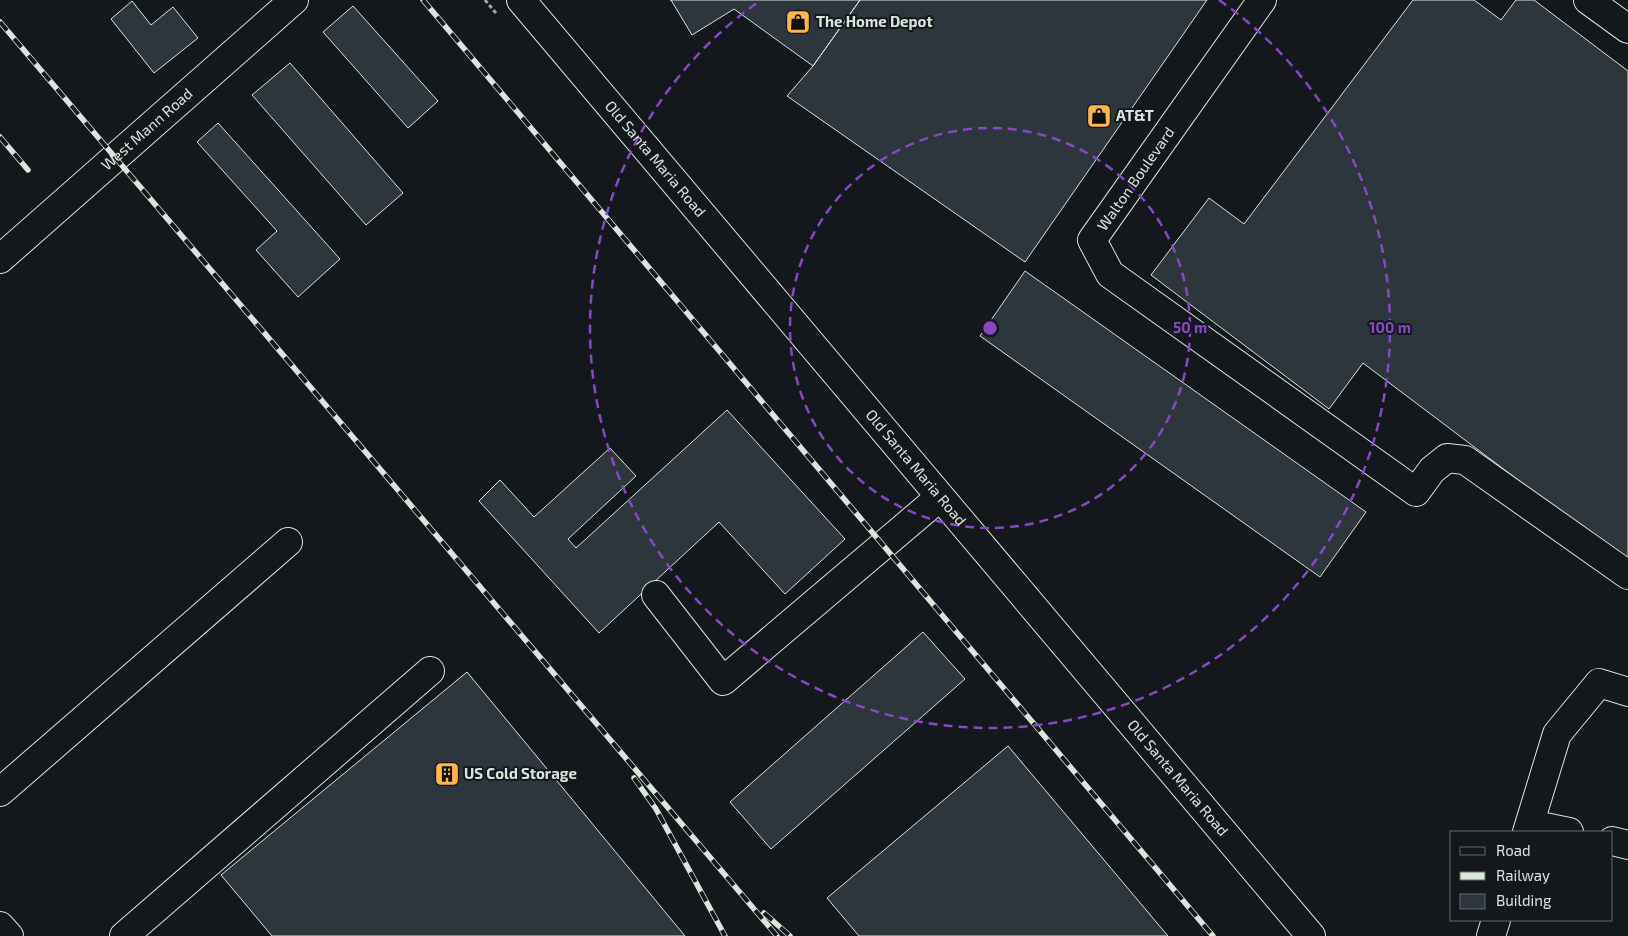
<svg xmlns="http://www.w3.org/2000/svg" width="1628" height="936" font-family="'Exo 2',sans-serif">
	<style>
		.building { fill: #2c363c; stroke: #d8e6dc }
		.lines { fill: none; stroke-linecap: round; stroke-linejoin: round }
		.minor-casing { stroke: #d8e6dc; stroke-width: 30 }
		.major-casing { stroke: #d8e6dc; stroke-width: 30 }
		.path { stroke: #9da8a2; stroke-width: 3; stroke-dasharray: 4 2.5; stroke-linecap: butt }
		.minor { stroke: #14181c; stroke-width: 28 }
		.major { stroke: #14181c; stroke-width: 28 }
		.rail-casing { stroke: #d8e6dc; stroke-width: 5.5 }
		.rail { stroke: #14181c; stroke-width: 4; stroke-dasharray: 11; stroke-linecap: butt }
		.ring { fill: none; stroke: #8948c3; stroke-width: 2.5; stroke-dasharray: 9 6 }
		.labels { text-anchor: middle; stroke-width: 4; stroke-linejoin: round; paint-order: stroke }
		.poi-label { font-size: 15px; font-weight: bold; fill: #d8e6dc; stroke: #14181c; text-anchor: start }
		.street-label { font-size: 15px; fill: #d8e6dc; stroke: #14181c }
		.centre { fill: #8948c3; stroke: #14181c; stroke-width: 2.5 }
		.ring-label { font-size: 15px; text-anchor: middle; font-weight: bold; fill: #8948c3; stroke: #14181c; stroke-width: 4; stroke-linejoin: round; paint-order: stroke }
	</style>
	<rect width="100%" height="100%" fill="#14181c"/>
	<!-- building -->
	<path class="building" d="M671,0h-1h190l-47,66 -79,-57 -42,26z
		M860,0h347l-182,262 -238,-166 26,-30z
		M1413,0h61l27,20 15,-20h18l94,71v492l-265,-200 -34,46 -178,-134 58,-77 35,26z
		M132,1l19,24 22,-18 25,31 -44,35 -43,-54z
		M353,6l85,95 -30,27 -85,-96z
		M290,63l113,130 -37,32 -114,-130z
		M218,123l122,136 -42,38 -42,-47 21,-19 -80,-89z
		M1025,271l341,241 -46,65 -340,-241z
		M727,410l118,129 -60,55 -66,-72 -120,111 -120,-132 21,-21 34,37 76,-69 26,28 -68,63 8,9z
		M923,632l42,47 -194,170 -41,-47z
		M467,672l218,264h-413l-51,-61z
		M1008,746l160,190h-309l-32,-38z"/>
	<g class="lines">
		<defs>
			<g id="minor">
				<path d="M1262,0l-170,240 18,34 306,218 16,-22 15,-12 18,2 163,115"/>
				<path d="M1588,0l40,29"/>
				<path id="s1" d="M0,259l294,-259"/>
				<path d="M656,595l67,86 217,-184"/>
				<path d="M0,792l288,-250"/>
				<path d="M1530,824l39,8"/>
				<path d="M1527,832l30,-98 42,-51 29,9"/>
				<path d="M1612,841l16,4"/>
				<path d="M0,926l9,10"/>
				<path d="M124,936l306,-265"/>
				<path d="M1491,936l5,-16"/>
			</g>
			<g id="major">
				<path id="s2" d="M521,0l790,936"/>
			</g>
		</defs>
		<!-- minor casing -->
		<use href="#minor" class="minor-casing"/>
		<!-- major casing -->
		<use href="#major" class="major-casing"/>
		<!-- path -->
		<path class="path" d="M485,0l11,13"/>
		<!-- minor -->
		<use href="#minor" class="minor"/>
		<!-- major -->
		<use href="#major" class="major"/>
		<defs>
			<path id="rail" d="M423,0l790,936
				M0,22l777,914
				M0,137l28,33
				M634,778l22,31 69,127
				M764,913l26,23"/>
		</defs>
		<!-- rail casing -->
		<use href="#rail" class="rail-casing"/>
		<!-- rail -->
		<use href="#rail" class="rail"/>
	</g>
	<!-- distance rings -->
	<g class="ring">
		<circle cx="990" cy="328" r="200"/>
		<path d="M1219 0A400 400 0 1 1 761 0"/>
	</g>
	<!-- icons -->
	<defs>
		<symbol id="shop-square" viewBox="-11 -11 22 22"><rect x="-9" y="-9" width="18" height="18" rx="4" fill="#ffb74d" stroke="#14181c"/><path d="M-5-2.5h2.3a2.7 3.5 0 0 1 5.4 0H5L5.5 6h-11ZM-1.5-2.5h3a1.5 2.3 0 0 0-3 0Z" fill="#111"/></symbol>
		<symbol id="building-square" viewBox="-11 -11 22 22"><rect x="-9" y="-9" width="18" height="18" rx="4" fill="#ffb74d" stroke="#14181c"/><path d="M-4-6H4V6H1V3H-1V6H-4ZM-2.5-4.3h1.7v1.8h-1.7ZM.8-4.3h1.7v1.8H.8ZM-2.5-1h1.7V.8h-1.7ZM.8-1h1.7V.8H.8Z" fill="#111"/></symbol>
	</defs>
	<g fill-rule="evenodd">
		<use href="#shop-square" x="784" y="8" width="28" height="28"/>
		<use href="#shop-square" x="1085" y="102" width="28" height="28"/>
		<use href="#building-square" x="433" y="760" width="28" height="28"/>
	</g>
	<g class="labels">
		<!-- poi labels -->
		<g class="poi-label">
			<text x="816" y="27">The Home Depot</text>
			<text x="1116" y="121">AT&amp;T</text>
			<text x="464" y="779">US Cold Storage</text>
		</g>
		<!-- street labels -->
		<g class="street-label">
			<text dy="5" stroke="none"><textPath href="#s1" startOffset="196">West Mann Road</textPath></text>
			<text dy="5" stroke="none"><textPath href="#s2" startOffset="208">Old Santa Maria Road</textPath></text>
			<text transform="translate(1136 179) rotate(-55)" y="5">Walton Boulevard</text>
			<text dy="5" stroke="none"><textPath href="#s2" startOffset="612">Old Santa Maria Road</textPath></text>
			<text dy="5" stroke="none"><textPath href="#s2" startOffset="1018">Old Santa Maria Road</textPath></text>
		</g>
	</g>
	<circle cx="990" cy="328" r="8" class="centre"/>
	<g class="ring-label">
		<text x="1190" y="333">50 m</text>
		<text x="1390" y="333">100 m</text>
	</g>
	<!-- legend -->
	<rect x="1450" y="831" width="162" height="90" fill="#14181c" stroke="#626a69"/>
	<rect x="1460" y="847" width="25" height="8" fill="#14181c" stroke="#626a69"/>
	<text x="1496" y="856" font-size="15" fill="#d8e6dc">Road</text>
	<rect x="1460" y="872" width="25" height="8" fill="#d8e6dc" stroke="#626a69"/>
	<text x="1496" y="881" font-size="15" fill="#d8e6dc">Railway</text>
	<rect x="1460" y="894" width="25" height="15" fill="#2c363c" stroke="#626a69"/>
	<text x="1496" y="906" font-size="15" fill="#d8e6dc">Building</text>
</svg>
